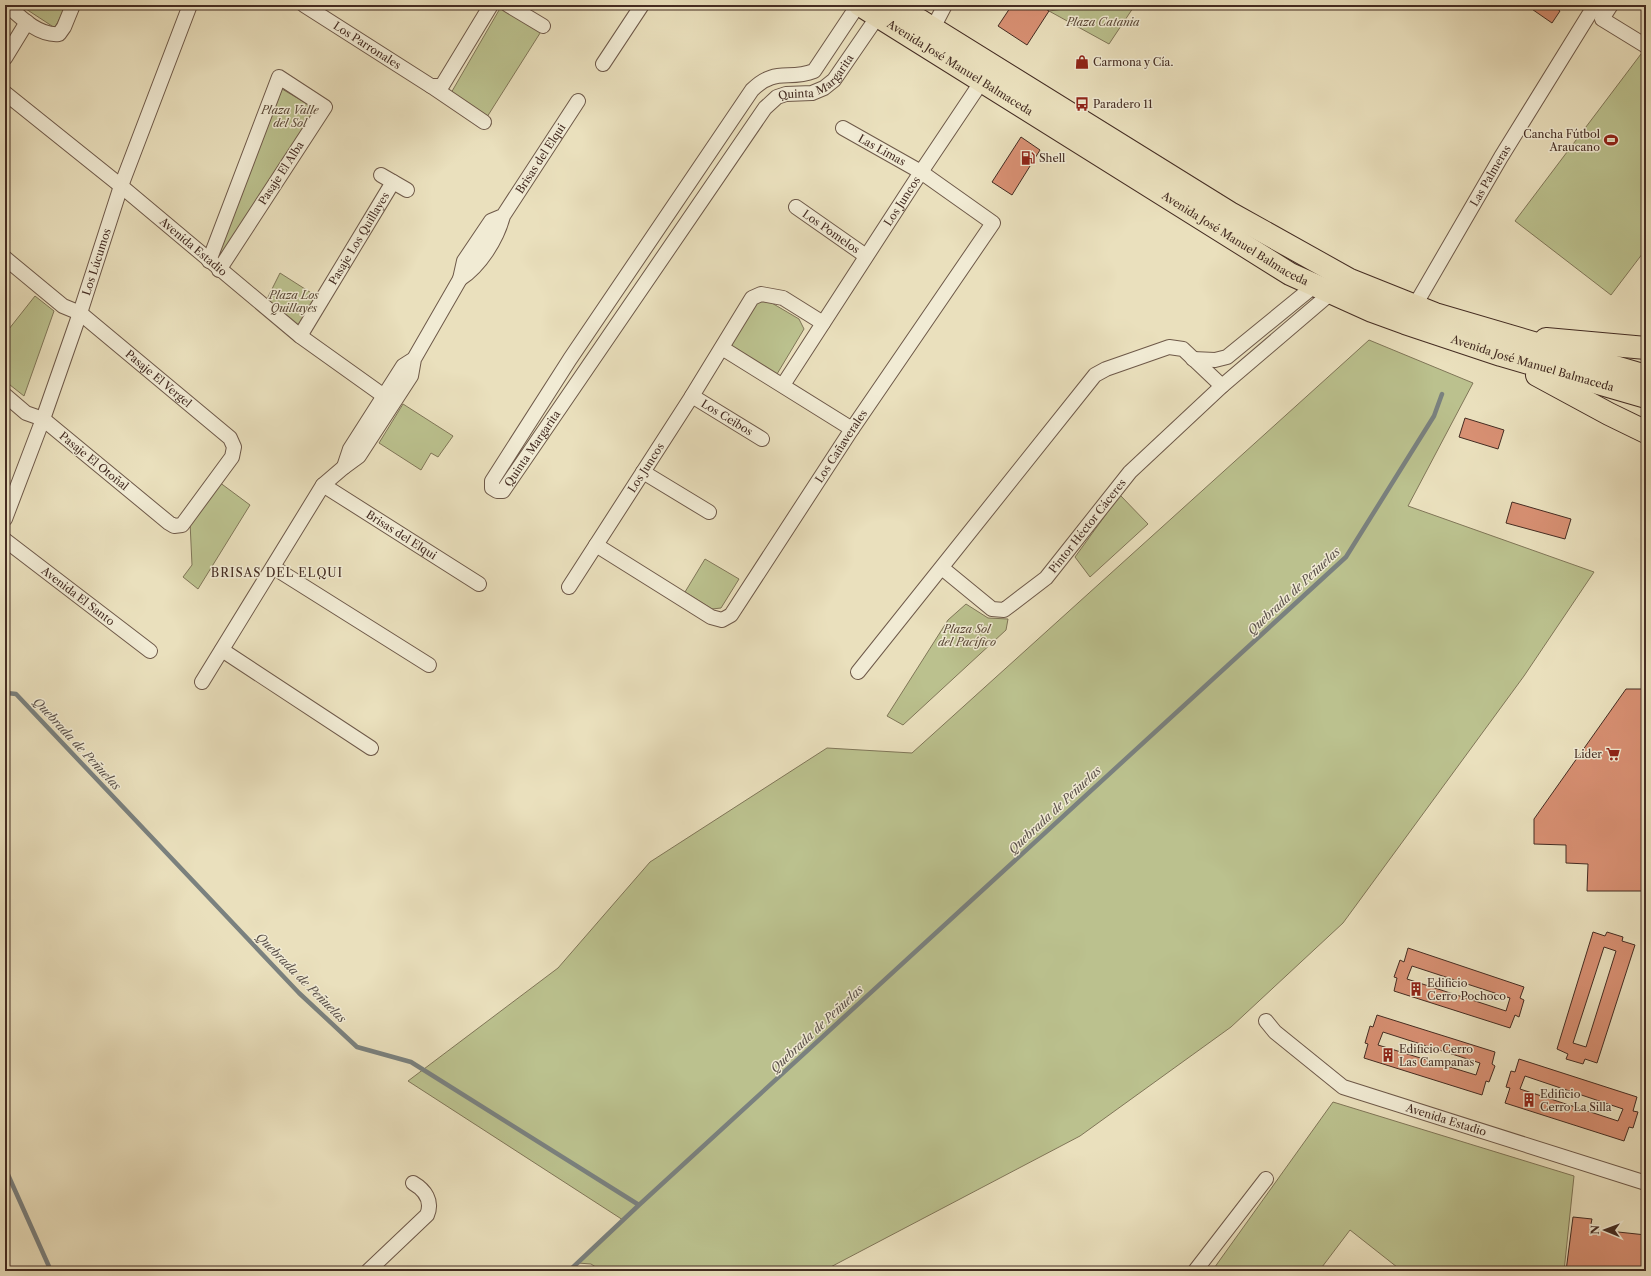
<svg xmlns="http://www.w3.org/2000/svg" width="1651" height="1276" font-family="'Libre Caslon Text',serif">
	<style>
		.green { fill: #bbc18e; stroke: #807658 }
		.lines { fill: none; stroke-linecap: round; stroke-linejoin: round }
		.stream { stroke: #7a817f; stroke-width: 4.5 }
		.building { fill: #d89073; stroke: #442c22; fill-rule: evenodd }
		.minor-casing { stroke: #6e5949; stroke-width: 16 }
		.primary-casing { stroke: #442c22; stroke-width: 24 }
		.minor { stroke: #f1ebd4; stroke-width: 14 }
		.primary { stroke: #eae0bd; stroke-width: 22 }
		.labels { text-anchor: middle; stroke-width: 3; stroke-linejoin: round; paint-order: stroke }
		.park-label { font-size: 11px; font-style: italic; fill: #5c4a38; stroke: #f1ebd4 }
		.street-label { font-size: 11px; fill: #442c22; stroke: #f1ebd4 }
		.poi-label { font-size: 11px; fill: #442c22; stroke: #f1ebd4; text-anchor: start }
		.neighbourhood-label { font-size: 12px; letter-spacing: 1px; fill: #442c22; stroke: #f1ebd4 }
		.water-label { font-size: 12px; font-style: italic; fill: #5a5049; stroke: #f1ebd4 }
	</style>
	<rect width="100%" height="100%" fill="#eae0bd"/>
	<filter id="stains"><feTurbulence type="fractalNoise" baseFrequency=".005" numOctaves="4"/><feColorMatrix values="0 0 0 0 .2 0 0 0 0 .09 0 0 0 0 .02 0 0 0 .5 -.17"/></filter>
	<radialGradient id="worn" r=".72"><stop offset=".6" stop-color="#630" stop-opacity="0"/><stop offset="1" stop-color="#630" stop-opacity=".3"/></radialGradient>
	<!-- green -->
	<path class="green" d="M28,5h38l-11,23 -29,-19z
		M502,5l40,25 -55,87 -36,-24z
		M1076,5h59l-26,39 -60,-33 23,-3z
		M1641,54l5,4v191l-35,46 -96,-74z
		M282,89l34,20 -91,146 -6,-4z
		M280,273l36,23 -16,31 -33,-28z
		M35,296l19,15 -30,85 -19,-15v-47z
		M765,299l34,20 5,10 -27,45 -11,-1 -34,-24 -1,-7 25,-40z
		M1369,340l104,43 -65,123 186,66 -70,104 -181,247 -112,104 -151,109 -257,135h-221l-11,-7 -13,-1 45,-43 -215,-139 150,-113 92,-106 177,-114 85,5z
		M403,404l50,32 -15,21 -7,-4 -10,17 -42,-27z
		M219,482l31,23 -52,84 -15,-12 9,-12 -2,-43z
		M1120,495l28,29 -58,53 -15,-20z
		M705,559l34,20 -18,29 -9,1 -27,-17z
		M966,604l22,14 20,1 -2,11 -103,95 -16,-9 61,-96z
		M1333,1102l241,74 -10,95h-162l-52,-41 -31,41h-107z"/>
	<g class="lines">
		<!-- stream -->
		<path class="stream" d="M5,696l2,-3 9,1 283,299 58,54 54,15 228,143 707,-648 88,-141 8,-22
			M5,1168l46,103
			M569,1271l70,-66"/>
	</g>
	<!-- building -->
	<path class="building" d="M1012,5h27l10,6 -22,34 -29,-19z
		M1526,5h32l-2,3 4,3 -8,12z
		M1021,137l19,13 -28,45 -20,-13z
		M1465,418l39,12 -6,19 -39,-12z
		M1512,502l59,17 -6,20 -59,-16z
		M1626,689h20v202h-59l1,-27 -22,-1v-18l-32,-1v-25z
		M1593,932l12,4 2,-4 16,5 -1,4 13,4 -38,118 -12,-4 -2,5 -17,-5 2,-5 -11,-5zM1604,947l12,4 -30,96 -13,-4z
		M1408,948l116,39 -4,11 4,2 -5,17 -4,-2 -5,13 -116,-37 3,-13 -3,-1 6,-17 4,2zM1412,966l98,32 -4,13 -99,-32z
		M1377,1015l118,37 -3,12 3,2 -6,16 -3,-1 -4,14 -118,-37 4,-14 -3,-1 5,-17 3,1zM1383,1032l97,31 -4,12 -98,-30z
		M1519,1059l118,38 -4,14 5,1 -5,16 -4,-1 -5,14 -119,-38 5,-15 -4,-1 5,-16 4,1zM1525,1076l98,33 -5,12 -98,-32z
		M1573,1217l19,2 -2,10 56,6v36h-80z"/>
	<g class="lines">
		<defs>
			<g id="minor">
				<path d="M7,5c14,13 32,31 52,29l5,-7 9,-22"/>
				<path id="s1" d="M304,5l127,81h9l3,-2 48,-79"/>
				<path d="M508,5l35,21"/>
				<path id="s2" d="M858,5l-44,66c-26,10 -39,-4 -62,19l-182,269 -78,122v7l5,3h6l262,-383 12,-11 9,-3 26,-1 12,-5 10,-8 44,-64"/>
				<path d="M1611,5l-9,14 44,27"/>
				<path d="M933,28l12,-23"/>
				<path d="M5,58l22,-36"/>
				<path d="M603,64l39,-59"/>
				<path d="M431,86l53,36"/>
				<path id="s3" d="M5,93l116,93 179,150 84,60"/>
				<path d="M381,175l26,15"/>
				<path id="s4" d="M796,207l70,49"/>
				<path id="s5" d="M503,216l-12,5 -27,40 -4,18c20,-13 37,-40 43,-63l75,-115"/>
				<path id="s6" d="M5,258l58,48 17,7 150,125 4,9 -2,10 -50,68 -8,1 -5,-3 -126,-104 -17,-6 -21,-18"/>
				<path d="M209,261l70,-184 46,30 -106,163"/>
				<path id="s7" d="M1414,307l87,-150 94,-152"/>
				<path id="s8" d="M300,336l93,-154"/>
				<path d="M722,348l130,81"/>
				<path d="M414,359l-11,7 -53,83 -6,18 15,-11 52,-80 3,-17 46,-80"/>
				<path d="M1193,359l22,1 12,-3 87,-71"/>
				<path id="s9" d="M783,385l138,-213 61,-91"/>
				<path id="s10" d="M692,396l70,43"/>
				<path d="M643,472l66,40"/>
				<path id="s11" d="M323,485l156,99"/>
				<path id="s12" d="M5,519l38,-100 37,-106 41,-127 69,-181"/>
				<path id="s13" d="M5,540l145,111"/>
				<path id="s14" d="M596,545l115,72 11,3 9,-5 121,-186 141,-206 -72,-51 -78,-44"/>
				<path d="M273,567l156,98"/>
				<path id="s15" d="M942,568l50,41 12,1 42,-32 84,-106 92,-86 109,-93"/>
				<path id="s16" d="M569,587l123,-191 60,-98 9,-4 22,4 40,25"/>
				<path d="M222,650l149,98"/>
				<path d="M858,672l237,-297 11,-6 63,-22 14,2 39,37"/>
				<path d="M202,682l121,-197 21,-18"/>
				<path id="s17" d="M1266,1021l9,11 68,55 303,96"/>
				<path d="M368,1271l59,-56c6,-14 -2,-25 -14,-32"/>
				<path d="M1195,1271l71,-92"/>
			</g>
			<g id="primary">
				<path id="s18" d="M860,5l430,269 82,37 33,12 96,32 145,42"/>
				<path d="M895,5l335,208 120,67 85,34 211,62"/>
				<path d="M1546,339l100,9"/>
				<path d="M1537,375l72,39 37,18"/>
			</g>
		</defs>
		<!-- minor casing -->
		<use href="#minor" class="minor-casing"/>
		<!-- primary casing -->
		<use href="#primary" class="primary-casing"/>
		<!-- minor -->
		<use href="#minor" class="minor"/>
		<!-- primary -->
		<use href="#primary" class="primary"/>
	</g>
	<!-- icons -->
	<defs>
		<symbol id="shop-bare" viewBox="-9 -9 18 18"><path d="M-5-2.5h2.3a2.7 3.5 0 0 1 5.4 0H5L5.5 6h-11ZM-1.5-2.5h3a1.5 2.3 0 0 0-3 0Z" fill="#8f2418" stroke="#f1ebd4" stroke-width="2.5" paint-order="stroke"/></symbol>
		<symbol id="bus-bare" viewBox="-9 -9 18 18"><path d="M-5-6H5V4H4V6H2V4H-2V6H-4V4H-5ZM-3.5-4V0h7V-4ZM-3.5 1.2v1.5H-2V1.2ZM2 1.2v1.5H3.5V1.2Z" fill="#8f2418" stroke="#f1ebd4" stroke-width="2.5" paint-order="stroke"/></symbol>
		<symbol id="stadium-bare" viewBox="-9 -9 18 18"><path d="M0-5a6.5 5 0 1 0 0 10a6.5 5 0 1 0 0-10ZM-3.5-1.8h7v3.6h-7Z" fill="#8f2418" stroke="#f1ebd4" stroke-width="2.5" paint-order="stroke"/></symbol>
		<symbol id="fuel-bare" viewBox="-9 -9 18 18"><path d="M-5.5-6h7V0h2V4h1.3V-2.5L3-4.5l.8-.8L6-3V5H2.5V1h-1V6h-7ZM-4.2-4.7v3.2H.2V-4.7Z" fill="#8f2418" stroke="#f1ebd4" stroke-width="2.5" paint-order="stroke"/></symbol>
		<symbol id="supermarket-bare" viewBox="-9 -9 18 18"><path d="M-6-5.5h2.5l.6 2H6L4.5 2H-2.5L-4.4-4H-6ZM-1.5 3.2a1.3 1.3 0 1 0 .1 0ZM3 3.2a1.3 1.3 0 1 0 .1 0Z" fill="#8f2418" stroke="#f1ebd4" stroke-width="2.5" paint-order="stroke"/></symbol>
		<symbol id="building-bare" viewBox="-9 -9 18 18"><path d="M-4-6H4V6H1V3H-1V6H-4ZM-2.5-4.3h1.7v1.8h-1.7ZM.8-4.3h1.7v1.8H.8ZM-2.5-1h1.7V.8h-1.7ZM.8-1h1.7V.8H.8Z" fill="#8f2418" stroke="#f1ebd4" stroke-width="2.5" paint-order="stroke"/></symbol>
	</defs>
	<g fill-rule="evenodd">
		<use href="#shop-bare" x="1072" y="52" width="20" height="20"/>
		<use href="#bus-bare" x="1072" y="94" width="20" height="20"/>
		<use href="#stadium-bare" x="1601" y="130" width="20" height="20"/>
		<use href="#fuel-bare" x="1018" y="148" width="20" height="20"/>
		<use href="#supermarket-bare" x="1603" y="744" width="20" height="20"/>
		<use href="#building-bare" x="1406" y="979" width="20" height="20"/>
		<use href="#building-bare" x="1378" y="1045" width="20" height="20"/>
		<use href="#building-bare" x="1519" y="1090" width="20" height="20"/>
	</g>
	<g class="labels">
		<!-- park labels -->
		<g class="park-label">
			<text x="1103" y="26">Plaza Catania</text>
			<text x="290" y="114">Plaza Valle<tspan x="290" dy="13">del Sol</tspan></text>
			<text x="294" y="299">Plaza Los<tspan x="294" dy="13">Quillayes</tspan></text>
			<text x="967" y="633">Plaza Sol<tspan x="967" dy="13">del Pacífico</tspan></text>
		</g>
		<!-- street labels -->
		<g class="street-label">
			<text dy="4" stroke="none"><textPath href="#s1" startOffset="75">Los Parronales</textPath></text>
			<text dy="4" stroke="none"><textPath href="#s18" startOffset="118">Avenida José Manuel Balmaceda</textPath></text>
			<text dy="4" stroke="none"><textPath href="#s2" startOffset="1161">Quinta Margarita</textPath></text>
			<text transform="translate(882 150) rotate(29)" y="4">Las Limas</text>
			<text dy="4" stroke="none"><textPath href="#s5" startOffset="226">Brisas del Elqui</textPath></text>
			<text transform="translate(281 173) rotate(-57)" y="4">Pasaje El Alba</text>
			<text dy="4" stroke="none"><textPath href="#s7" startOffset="152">Las Palmeras</textPath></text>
			<text dy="4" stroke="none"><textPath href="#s9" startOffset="219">Los Juncos</textPath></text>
			<text dy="4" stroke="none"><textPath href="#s4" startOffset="43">Los Pomelos</textPath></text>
			<text dy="4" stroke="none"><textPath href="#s18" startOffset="442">Avenida José Manuel Balmaceda</textPath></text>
			<text dy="4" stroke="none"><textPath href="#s8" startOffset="114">Pasaje Los Quillayes</textPath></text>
			<text dy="4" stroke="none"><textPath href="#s3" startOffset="243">Avenida Estadio</textPath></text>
			<text dy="4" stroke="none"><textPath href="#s12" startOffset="273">Los Lúcumos</textPath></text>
			<text dy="4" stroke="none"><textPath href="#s18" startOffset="766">Avenida José Manuel Balmaceda</textPath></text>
			<text dy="4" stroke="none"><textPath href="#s6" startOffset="196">Pasaje El Vergel</textPath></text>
			<text dy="4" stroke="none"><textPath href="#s10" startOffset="41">Los Ceibos</textPath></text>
			<text dy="4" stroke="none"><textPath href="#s14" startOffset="359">Los Cañaverales</textPath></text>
			<text dy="4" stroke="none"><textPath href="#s2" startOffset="686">Quinta Margarita</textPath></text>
			<text transform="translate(94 461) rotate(39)" y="4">Pasaje El Otoñal</text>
			<text dy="4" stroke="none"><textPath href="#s16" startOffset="142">Los Juncos</textPath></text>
			<text dy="4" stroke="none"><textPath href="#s15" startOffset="196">Pintor Héctor Cáceres</textPath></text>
			<text dy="4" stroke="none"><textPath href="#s11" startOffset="93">Brisas del Elqui</textPath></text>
			<text dy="4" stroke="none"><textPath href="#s13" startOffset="92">Avenida El Santo</textPath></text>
			<text dy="4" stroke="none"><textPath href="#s17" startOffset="210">Avenida Estadio</textPath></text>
		</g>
		<!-- poi labels -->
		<g class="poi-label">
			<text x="1093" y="66">Carmona y Cía.</text>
			<text x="1093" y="108">Paradero 11</text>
			<text x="1600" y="138" text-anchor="end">Cancha Fútbol<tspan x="1600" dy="13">Araucano</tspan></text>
			<text x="1039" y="162">Shell</text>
			<text x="1602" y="758" text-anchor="end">Lider</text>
			<text x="1427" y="987">Edificio<tspan x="1427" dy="13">Cerro Pochoco</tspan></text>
			<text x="1399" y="1053">Edificio Cerro<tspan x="1399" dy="13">Las Campanas</tspan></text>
			<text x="1540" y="1098">Edificio<tspan x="1540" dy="13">Cerro La Silla</tspan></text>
		</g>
		<!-- neighbourhood labels -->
		<g class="neighbourhood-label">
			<text x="277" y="577">BRISAS DEL ELQUI</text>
		</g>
		<!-- water labels -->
		<g class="water-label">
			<text transform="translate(1294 591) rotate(-43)" y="4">Quebrada de Peñuelas</text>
			<text transform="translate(77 744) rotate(47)" y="4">Quebrada de Peñuelas</text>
			<text transform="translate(1055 810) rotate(-43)" y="4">Quebrada de Peñuelas</text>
			<text transform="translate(301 978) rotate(45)" y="4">Quebrada de Peñuelas</text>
			<text transform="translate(817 1029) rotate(-43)" y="4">Quebrada de Peñuelas</text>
		</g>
	</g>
	<!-- margin -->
	<rect width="1651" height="1276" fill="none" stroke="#eae0bd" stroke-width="20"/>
	<rect x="6" y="6" width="1639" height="1264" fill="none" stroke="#442c22" stroke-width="2"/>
	<rect x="10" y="10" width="1631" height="1256" fill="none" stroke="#442c22"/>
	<!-- north arrow -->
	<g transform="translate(1605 1230) rotate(271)" stroke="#f1ebd4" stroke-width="3" paint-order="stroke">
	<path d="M0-3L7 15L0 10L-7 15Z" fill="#442c22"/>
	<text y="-6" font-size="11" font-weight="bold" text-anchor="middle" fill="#442c22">N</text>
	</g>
	<rect width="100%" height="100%" filter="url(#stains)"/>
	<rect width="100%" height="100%" fill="url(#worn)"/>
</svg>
